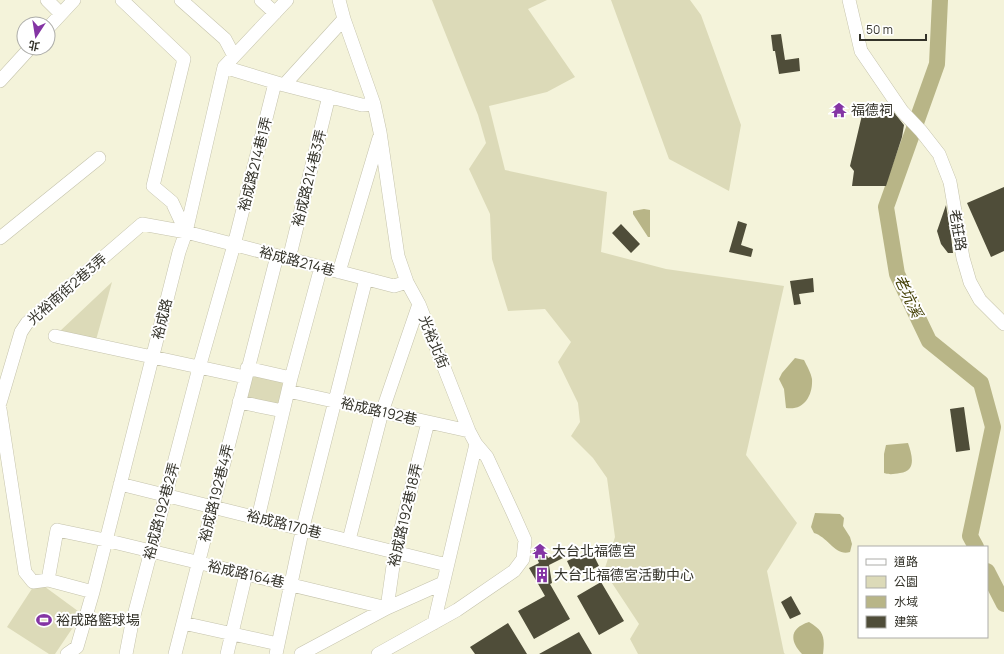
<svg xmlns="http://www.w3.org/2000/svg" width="1004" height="654" font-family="Manrope,'Noto Sans TC',sans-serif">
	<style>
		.green { fill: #dcdab8 }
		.water { fill: #b8b587 }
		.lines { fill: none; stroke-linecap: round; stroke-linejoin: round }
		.river { stroke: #b8b587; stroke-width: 16 }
		.building { fill: #4f4d39 }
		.minor-casing { stroke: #c5c3ac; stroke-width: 14 }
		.minor { stroke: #fff; stroke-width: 13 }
		.labels { text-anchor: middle; stroke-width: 4; stroke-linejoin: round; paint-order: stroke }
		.poi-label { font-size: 14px; fill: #333229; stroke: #fff; text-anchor: start }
		.street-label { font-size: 14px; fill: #333229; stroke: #fff }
		.water-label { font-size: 15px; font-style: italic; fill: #464208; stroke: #fff }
	</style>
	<rect width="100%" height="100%" fill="#f4f3da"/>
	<!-- green -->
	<path class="green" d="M432,0h115l-19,9 47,68 -28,15 -58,14 16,64 102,22 -6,60 65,17 118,17 -38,169 51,68 -30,48 17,82 1,1h-147l-8,-15 9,-15 -35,-53 11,-34 -8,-59 -14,-20 -22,-22 9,-14 -2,-19 -20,-41 13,-20 -26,-33 -37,2 -16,-52 -2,-45 -21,-45 17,-26 -8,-28z
		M611,0h79l11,15 40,110 -12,66 -60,-32z
		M112,282l-16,58 -37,-8z
		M252,372l34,8 -7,25 -33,-6z
		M37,581l45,33 -27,40h-6l-42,-27z"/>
	<!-- water -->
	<path class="water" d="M644,209l6,1v27h-2l-15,-23v-3z
		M795,358l9,2c3,6 7,13 8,19 1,16 -8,32 -26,29l-2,-19 -5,-10 3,-6z
		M908,443c4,12 9,28 -8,30 -6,1 -10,2 -16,0v-19l2,-9z
		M815,513l25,1 4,4 -1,8 7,11 2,7 -2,8c-14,5 -22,-15 -36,-19l-3,-6z
		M809,622c15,9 16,15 14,32h-21c-13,-14 -12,-26 7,-32z"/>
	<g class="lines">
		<!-- river -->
		<path class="river" d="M940,0l-3,64 -51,143 11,67 32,67 52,42 12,44 -23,109 6,11
			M987,571l17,33"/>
	</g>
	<!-- building -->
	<path class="building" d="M781,34l4,26 14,-2 1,13 -21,3 -4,-23h-2l-2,-16z
		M840,104l5,10 -7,3 -5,-10z
		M892,110l12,15 -2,12 -16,49h-34l2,-15 -4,-5 12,-51 5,-4 16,5z
		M1004,187v64l-13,6 -24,-54z
		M946,205l5,31 2,17h-5l-7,-9 -4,-13z
		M738,221l9,3 -6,21 12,4 -2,8 -22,-5z
		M621,224l19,20 -9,9 -19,-20z
		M813,278l1,14 -15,2 2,10 -7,1 -4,-24z
		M964,407l6,43 -14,2 -6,-43z
		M542,544l6,14 14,-7 3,6 -16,8 3,18 -2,1 20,35 -36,20 -16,-28 27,-15 -16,-28 10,-5 -6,-15z
		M591,550l8,16 -24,12 -8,-17z
		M601,582l23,39 -25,14 -22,-39z
		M791,596l10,18 -11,5 -9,-17z
		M508,623l19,31h-52l-5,-7z
		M579,632l13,22h-53z"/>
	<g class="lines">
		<defs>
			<path id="minor" d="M47,0l14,14
				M122,0l62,59 -31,127 19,16 14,30
				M181,0l44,39 9,17
				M261,0l14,13
				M339,0l5,19 30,85 6,28 18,124 9,26 12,22 50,127 7,13 11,13 26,56 12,27 -2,19 -9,12 -57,39 -79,44
				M849,0l12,51 41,60 19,20 18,23 11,28 13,76 7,24 10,18 24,24
				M48,28l26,-28
				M224,67l60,18 78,20 12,-1
				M0,81l30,-33
				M284,85l60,-66
				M0,238l99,-80
				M289,259l40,-163
				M339,272l40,-134
				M55,336l190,41
				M247,368l44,10
				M288,391l181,40
				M239,402l44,9
				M0,403l21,-71 6,-9 115,-99 44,8 208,54 13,-4
				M0,409l25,163 8,10 15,-2 45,12
				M120,484l327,81
				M258,518l33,-140 30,-111
				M349,540l33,-128 37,-108
				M48,580l9,-50 48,10 282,68 8,-56 33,-130
				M183,623l95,21
				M434,623l42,-179
				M67,654l10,-7 16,-55 86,-340 7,-20 38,-165 63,-67
				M126,654l6,-31 19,-72 48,-183 35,-123 41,-162
				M175,654l102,-398
				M227,654l19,-80
				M276,654l27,-127 63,-248
				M301,654l86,-46 56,-25"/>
		</defs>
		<!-- minor casing -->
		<use href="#minor" class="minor-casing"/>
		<!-- minor -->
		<use href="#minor" class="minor"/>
	</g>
	<!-- icons -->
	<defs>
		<symbol id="temple-bare" viewBox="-9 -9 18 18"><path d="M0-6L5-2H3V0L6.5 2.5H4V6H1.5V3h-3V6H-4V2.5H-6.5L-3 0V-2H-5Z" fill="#8434a4" stroke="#fff" stroke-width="2.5" paint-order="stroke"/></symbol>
		<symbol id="building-bare" viewBox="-9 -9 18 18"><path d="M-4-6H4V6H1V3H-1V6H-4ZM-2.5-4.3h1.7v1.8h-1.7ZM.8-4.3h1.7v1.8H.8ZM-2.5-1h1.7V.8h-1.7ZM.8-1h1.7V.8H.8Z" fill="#8434a4" stroke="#fff" stroke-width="2.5" paint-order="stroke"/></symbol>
		<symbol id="stadium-bare" viewBox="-9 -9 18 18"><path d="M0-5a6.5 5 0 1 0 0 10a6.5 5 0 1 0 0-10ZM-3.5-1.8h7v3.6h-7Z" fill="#8434a4" stroke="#fff" stroke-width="2.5" paint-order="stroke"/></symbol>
	</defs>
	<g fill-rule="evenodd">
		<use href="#temple-bare" x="828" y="99" width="22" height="22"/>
		<use href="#temple-bare" x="529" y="540" width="22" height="22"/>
		<use href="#building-bare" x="531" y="564" width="22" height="22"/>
		<use href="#stadium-bare" x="33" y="609" width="22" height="22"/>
	</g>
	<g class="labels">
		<!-- poi labels -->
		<g class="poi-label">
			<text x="851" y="115">福德祠</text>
			<text x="552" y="556">大台北福德宮</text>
			<text x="554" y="580">大台北福德宮活動中心</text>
			<text x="56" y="625">裕成路籃球場</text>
		</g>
		<!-- street labels -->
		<g class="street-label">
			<text transform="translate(255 164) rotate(-76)" y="5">裕成路214巷1弄</text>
			<text transform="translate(309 178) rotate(-76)" y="5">裕成路214巷3弄</text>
			<text transform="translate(958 230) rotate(80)" y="5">老莊路</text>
			<text transform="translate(297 261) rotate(15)" y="5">裕成路214巷</text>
			<text transform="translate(67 289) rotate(-41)" y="5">光裕南街2巷3弄</text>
			<text transform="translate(162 319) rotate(-76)" y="5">裕成路</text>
			<text transform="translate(434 342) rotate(68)" y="5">光裕北街</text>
			<text transform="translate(379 411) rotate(13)" y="5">裕成路192巷</text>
			<text transform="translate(216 493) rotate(-76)" y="5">裕成路192巷4弄</text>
			<text transform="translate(161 511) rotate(-75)" y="5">裕成路192巷2弄</text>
			<text transform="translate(405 515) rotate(-77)" y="5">裕成路192巷18弄</text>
			<text transform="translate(284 524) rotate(14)" y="5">裕成路170巷</text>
			<text transform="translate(246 574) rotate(13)" y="5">裕成路164巷</text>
		</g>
		<!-- water labels -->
		<g class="water-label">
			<text transform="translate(908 296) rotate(65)" y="5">老坑溪</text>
		</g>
	</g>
	<!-- legend -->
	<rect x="858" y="546" width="130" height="92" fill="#ffffff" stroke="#adada9"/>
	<rect x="866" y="559" width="20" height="6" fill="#ffffff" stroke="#adada9"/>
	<text x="894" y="566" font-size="12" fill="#333229">道路</text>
	<rect x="866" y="576" width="20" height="12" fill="#dcdab8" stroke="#adada9"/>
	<text x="894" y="586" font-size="12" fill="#333229">公園</text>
	<rect x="866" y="596" width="20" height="12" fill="#b8b587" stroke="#adada9"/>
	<text x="894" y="606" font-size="12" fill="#333229">水域</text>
	<rect x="866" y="616" width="20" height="12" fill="#4f4d39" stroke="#adada9"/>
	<text x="894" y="626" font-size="12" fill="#333229">建築</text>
	<!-- north arrow -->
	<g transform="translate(36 36) rotate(192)"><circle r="19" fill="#ffffff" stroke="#adada9"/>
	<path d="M0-3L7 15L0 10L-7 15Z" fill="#8434a4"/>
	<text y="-6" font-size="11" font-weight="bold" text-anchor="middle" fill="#333229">北</text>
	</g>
	<!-- scale -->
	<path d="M860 34v6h66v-6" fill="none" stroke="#333229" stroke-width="2"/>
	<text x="866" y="34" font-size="12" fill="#333229" stroke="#ffffff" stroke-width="3" paint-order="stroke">50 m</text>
</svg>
